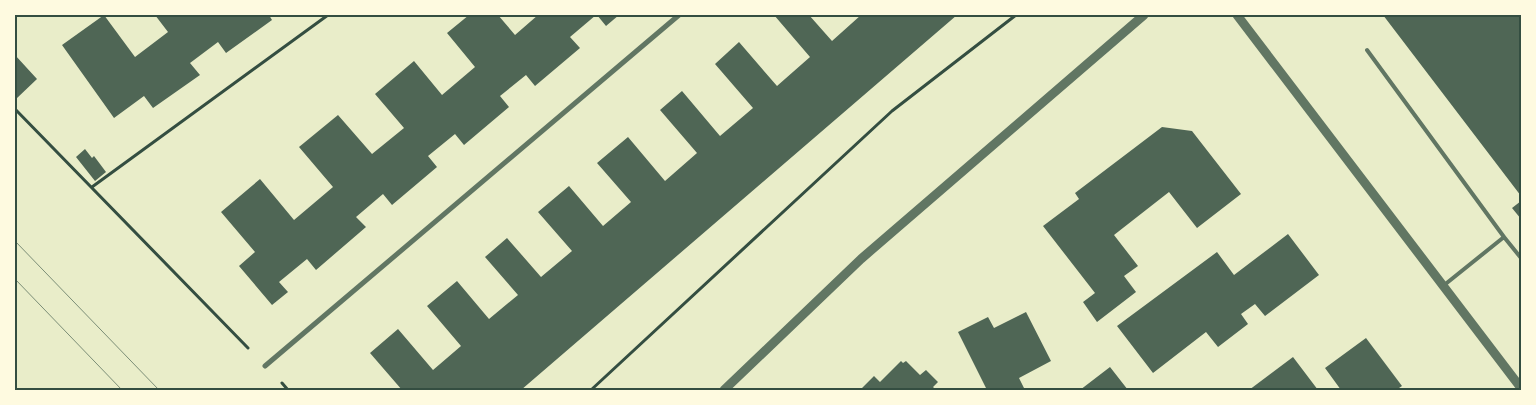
<svg xmlns="http://www.w3.org/2000/svg" width="1536" height="405" font-family="Spectral,serif">
	<style>
		.building { fill: #4f6655 }
		.lines { fill: none; stroke-linecap: round; stroke-linejoin: round }
		.path { stroke: #344e41; stroke-width: 3 }
		.service { stroke: #617663; stroke-width: 4 }
		.minor { stroke: #617663; stroke-width: 5 }
		.tertiary { stroke: #617663; stroke-width: 9 }
		.tram { stroke: #7c8e77; stroke-width: 1 }
		.neatline { fill: none; stroke: #344e41; stroke-width: 2 }
	</style>
	<rect width="100%" height="100%" fill="#e9edc9"/>
	<!-- building -->
	<path class="building" d="M104,15l31,42 33,-25 -13,-17h114l3,5 -46,33 -8,-11 -28,21 10,12 -47,33 -9,-12 -30,22 -52,-73z
		M469,15h29l17,20 23,-20h58l-26,22 10,11 -45,38 -9,-11 -26,21 9,11 -45,38 -9,-11 -27,22 9,11 -45,38 -9,-11 -27,23 10,10 -50,43 -9,-11 -28,23 9,10 -16,13 -33,-39 16,-14 -34,-40 39,-33 34,41 39,-33 -34,-40 39,-32 34,39 32,-26 -29,-34 39,-33 28,34 33,-28 -28,-34z
		M597,15h22l-13,11z
		M774,15h35l23,26 29,-26h96l-436,375h-119l-32,-37 28,-24 35,41 28,-24 -34,-40 30,-25 32,38 29,-24 -33,-38 22,-19 34,39 31,-26 -34,-39 31,-26 34,40 28,-24 -34,-39 31,-26 37,44 32,-28 -37,-43 22,-19 38,45 33,-28 -38,-44 24,-22 38,44 33,-29z
		M1383,15h138v181z
		M15,55l22,24 -21,20 -1,-1z
		M1162,127l30,4 49,63 -44,34 -28,-36 -55,43 24,31 -14,10 12,16 -39,30 -14,-20 12,-9 -52,-67 36,-27 -4,-6z
		M85,149l7,9 2,-2 12,16 -11,9 -19,-24z
		M1521,201v18l-9,-11z
		M1288,234l31,41 -54,41 -10,-12 -14,10 7,10 -30,23 -12,-15 -53,41 -36,-47 100,-74 17,23z
		M1026,312l25,49 -32,17 5,10 -3,2h-34l-29,-58 30,-15 6,11z
		M1366,338l36,48 -6,4h-55l-16,-22z
		M1293,357l25,33h-69z
		M901,361l2,2 3,-2 14,14 6,-5 12,12 -5,5 3,3h-76l14,-14 6,6z
		M1110,367l18,23h-48z"/>
	<g class="lines">
		<!-- path -->
		<path class="path" d="M15,109l233,239
			M92,187l236,-172
			M282,383l6,7
			M591,390l301,-279 124,-96"/>
		<!-- service -->
		<path class="service" d="M1367,50l137,187
			M1443,286l61,-49 17,21"/>
		<!-- minor -->
		<path class="minor" d="M265,366l414,-351"/>
		<!-- tertiary -->
		<path class="tertiary" d="M1237,15l284,373
			M724,390l137,-131 283,-244"/>
		<!-- tram -->
		<path class="tram" d="M15,241l144,149
			M15,279l107,111"/>
	</g>
	<!-- border -->
	<rect width="1536" height="405" fill="none" stroke="#fefae0" stroke-width="32"/>
	<rect x="16" y="16" width="1504" height="373" class="neatline"/>
</svg>
